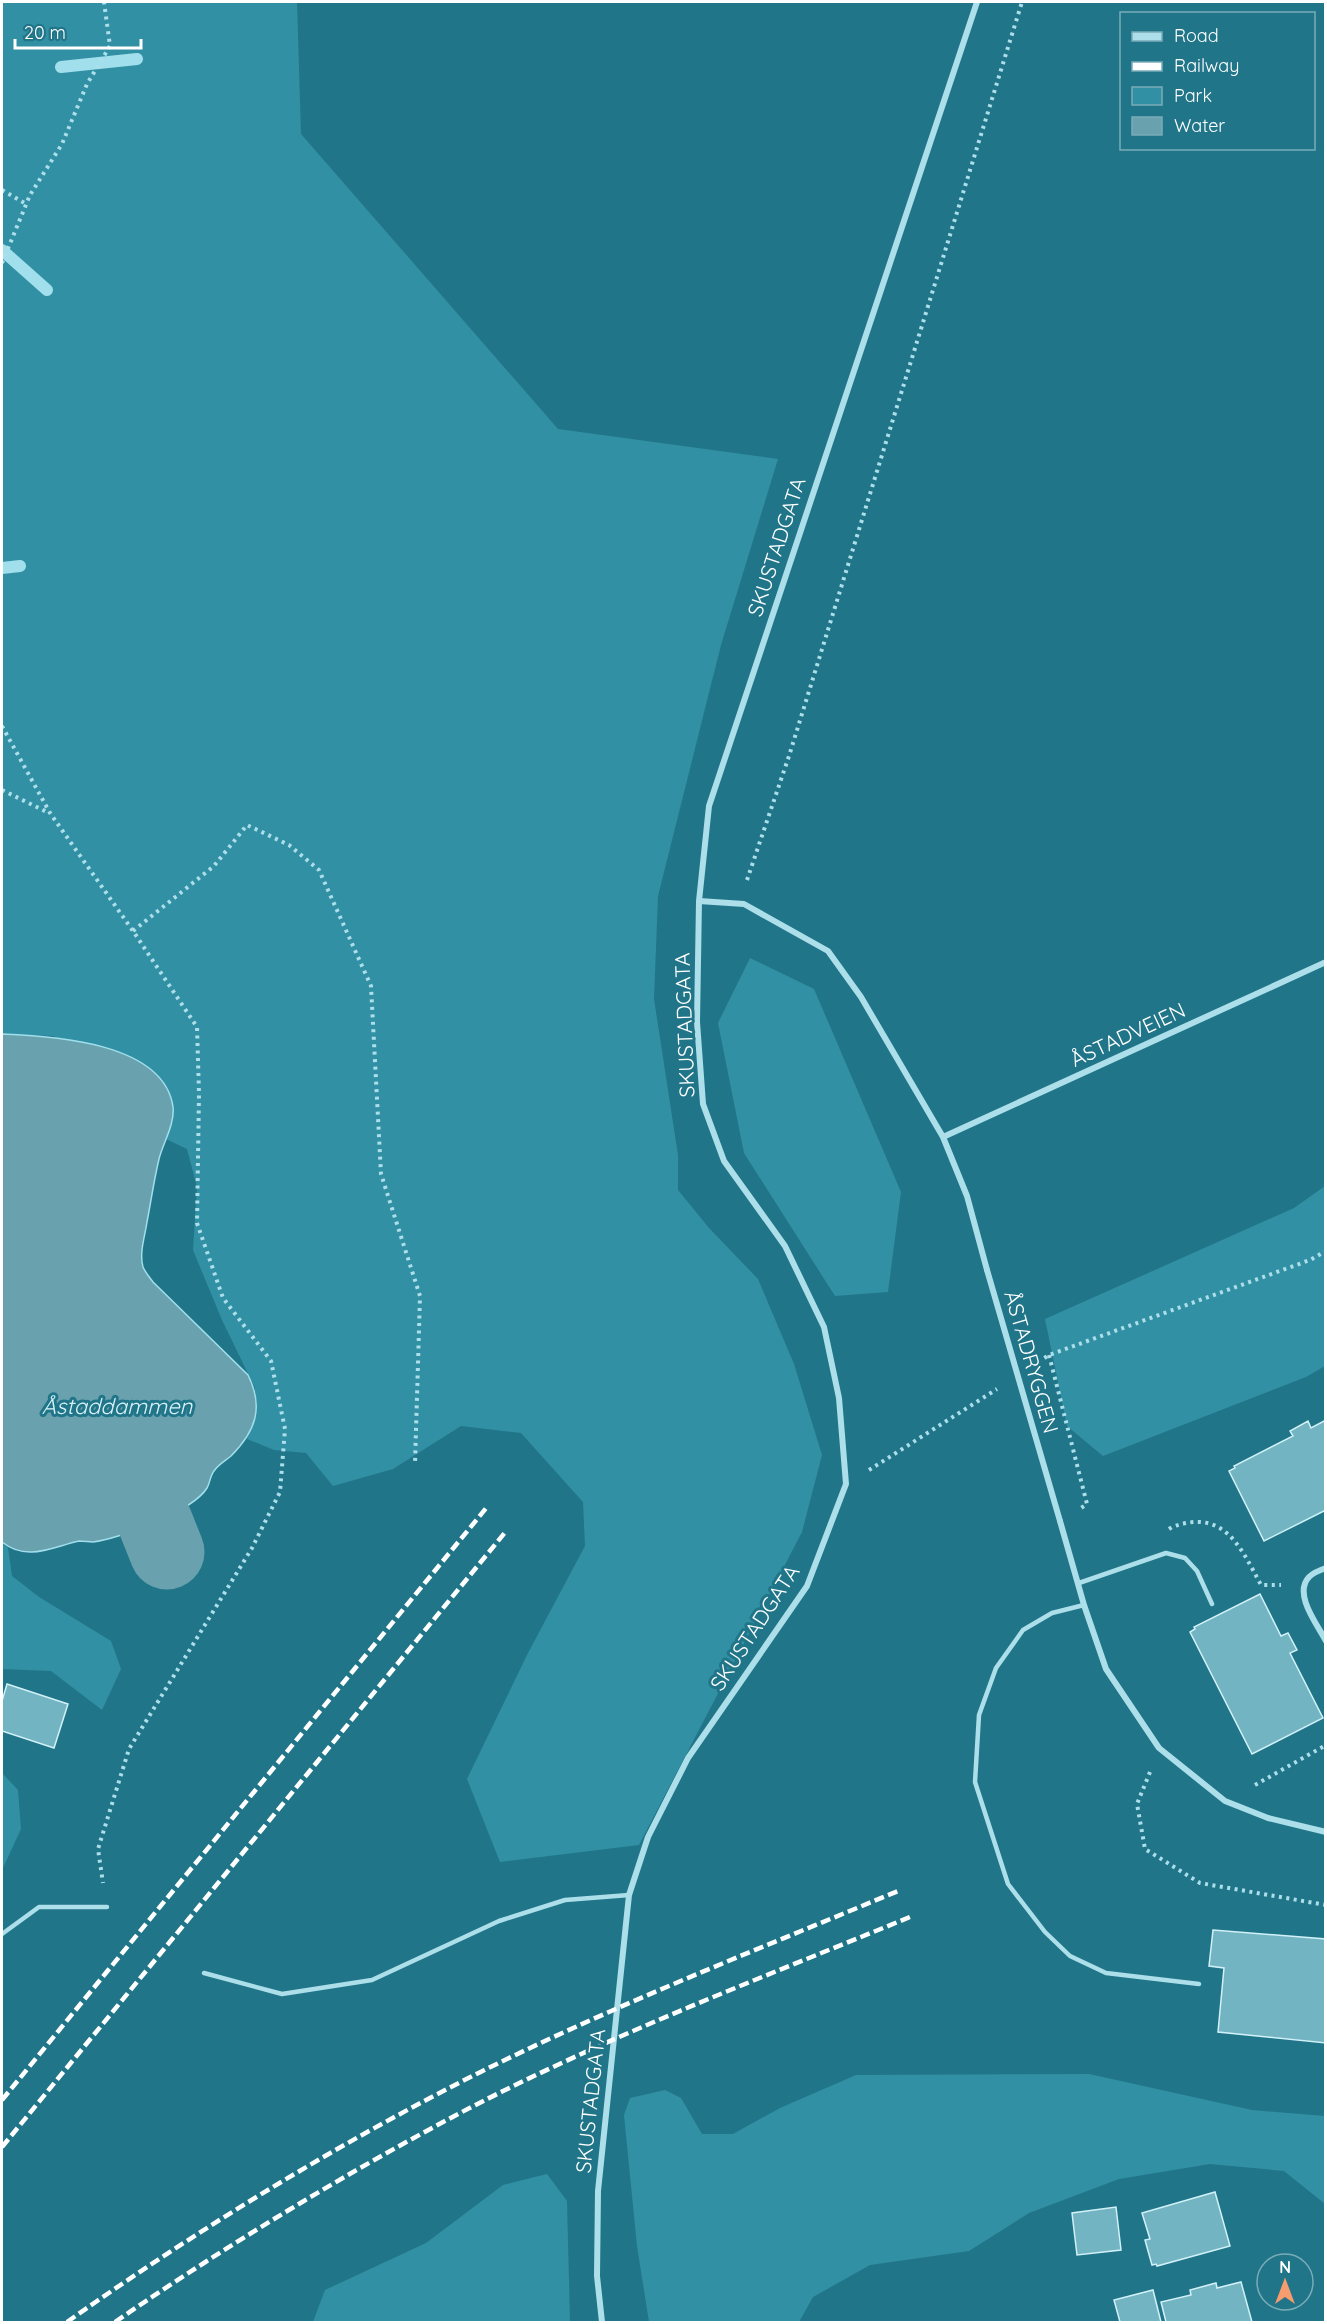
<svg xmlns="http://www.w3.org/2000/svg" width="1327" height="2324" font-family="Quicksand,sans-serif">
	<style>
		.green { fill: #3290a4 }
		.water { fill: #69a1ae; stroke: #a0dfeb; stroke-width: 1.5 }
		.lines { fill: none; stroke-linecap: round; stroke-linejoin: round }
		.stream { stroke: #a0dfeb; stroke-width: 12 }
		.river { stroke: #69a1ae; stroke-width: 75 }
		.building { fill: #73b4c2; stroke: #d1f1f8; stroke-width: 1.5 }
		.path { stroke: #acdfea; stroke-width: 4; stroke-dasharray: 3 4.5; stroke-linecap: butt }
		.service { stroke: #acdfea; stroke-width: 4.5 }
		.minor { stroke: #acdfea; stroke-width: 6 }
		.rail { stroke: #fff; stroke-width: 4.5; stroke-dasharray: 10 4.5; stroke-linecap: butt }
		.minor-bridge { stroke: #acdfea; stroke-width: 6 }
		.labels { text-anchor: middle; stroke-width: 6; stroke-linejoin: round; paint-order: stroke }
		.street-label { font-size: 21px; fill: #fff; stroke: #217589 }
		.water-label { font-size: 22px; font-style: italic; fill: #d8f2f8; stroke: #217589 }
	</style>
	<rect width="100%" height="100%" fill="#217589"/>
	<!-- green -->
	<path class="green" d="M2,2h295l4,132 257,295 220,30 -57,186 -63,251 -4,103 24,156v35l31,38 49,51 36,85 28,91 -20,77 -163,313 -139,17 -33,-83 61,-126 57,-107 -2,-44 -62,-69 -60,-7 -68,43 -60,17 -27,-33 -32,-3 -27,-11 7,-20 1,-31 -33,-68 -29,-70 4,-63 -10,-38 -21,-10 7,-30 -120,-73 -51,-2z
		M750,958l64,31 87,203 -13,100 -53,4 -91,-143 -26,-130z
		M1325,1186v180l-19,11 -203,79 -36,-30 -22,-107 249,-111z
		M2,1542l6,6 4,28 27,21 72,44 10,28 -19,41 -51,-39 -49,-2z
		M2,1773l16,17 3,39 -19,41z
		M1089,2074l163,36 73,6v88l-41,-33 -74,-7 -91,15 -90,34 -60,38 -99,14 -57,32 -14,25h-150l-12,-76 -13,-131 6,-17 35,-8 16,8 21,36h31l47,-26 76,-33z
		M547,2174l20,27 3,121h-257l12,-32 101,-47 77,-58z"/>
	<!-- water -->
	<path class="water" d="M2,1034c50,2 162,8 171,73 2,17 -10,36 -14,52 -5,21 -8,42 -12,63 -2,14 -8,31 -4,45 2,5 7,11 10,15l95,93c16,32 8,56 -17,81 -6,5 -13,9 -17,15 -4,5 -4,12 -7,17 -14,23 -88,51 -114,54 -4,0 -9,-1 -14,-1 -27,6 -52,21 -77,1z"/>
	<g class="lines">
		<!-- stream -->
		<path class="stream" d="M61,67l76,-8
			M2,250l45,40
			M2,568l18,-2"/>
		<!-- river -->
		<path class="river" d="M155,1522l12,30"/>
	</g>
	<!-- building -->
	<path class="building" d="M1326,1420v90l-62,31 -35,-70 6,-3 -1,-2 59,-30 -3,-5 18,-10 3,7z
		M1260,1594l21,42 7,-3 9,17 -7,3 33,65 -71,36 -62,-122 5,-3 -1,-2z
		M7,1684l61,20 -14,44 -52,-17v-30z
		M1213,1930l113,9v104l-108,-11 6,-64 -15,-2z
		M1215,2192l15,54 -73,20 -1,-2 -4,1 -7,-25 5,-1 -8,-26z
		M1116,2207l5,43 -44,5 -5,-42z
		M1241,2282l11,40h-86l-5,-20 30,-7 -1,-5 26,-7 1,5z
		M1153,2290l8,32h-41l-6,-22z"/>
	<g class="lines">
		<!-- path -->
		<path class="path" d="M2,190l24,14
			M2,263l28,-68 32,-51 25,-60 23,-38 -6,-44
			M2,726l48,87 83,118 64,96 2,66 -2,130 26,75 48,63 14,68 -5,63 -28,56 -123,201 -31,100 5,34
			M2,790l47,23
			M747,880l42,-124 233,-754
			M133,931l81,-65 33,-41 42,20 30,25 52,116 10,188 39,122 -5,168
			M1049,1355l38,149 -6,4
			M1038,1362l11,-7 261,-95 16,-9
			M869,1470l128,-81
			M1169,1529l3,-2c52,-19 68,19 89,58h20
			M1150,1772l-13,32 8,45 55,34 126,22
			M1255,1785l71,-40"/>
		<!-- service -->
		<path class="service" d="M1079,1583l87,-30 19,5 12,13 15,33
			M1084,1605l-32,8 -29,17 -27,38 -17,47 -4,67 33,102 37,48 25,24 36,17 93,11
			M2,1934l37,-27h68
			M204,1973l78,21 90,-14 127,-59 66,-21 64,-5"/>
		<!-- minor -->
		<path class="minor" d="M699,901l45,3 84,47 33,46 82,140 24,59 20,74
			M943,1137l383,-175
			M1060,1521l24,84 22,64 53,79 66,53 43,17 58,14
			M1326,1568c-6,2 -13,5 -17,9 -16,17 8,47 17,64
			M602,2322l-5,-46 1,-85 31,-296 19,-58 40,-79 119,-172 39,-102 -7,-86 -15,-71 -39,-81 -61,-85 -21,-57 -6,-82 2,-121 10,-95 268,-804"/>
		<!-- rail -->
		<path class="rail" d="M2,2100l485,-593
			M2,2147l505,-617
			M67,2322c122,-86 249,-165 382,-234 145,-75 298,-134 449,-197
			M115,2322c111,-76 226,-146 345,-209 145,-76 299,-134 450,-196"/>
		<!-- minor-bridge -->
		<path class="minor-bridge" d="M987,1270l73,251"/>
	</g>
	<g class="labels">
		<!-- street labels -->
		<g class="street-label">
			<text transform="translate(777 547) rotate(-72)" y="7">SKUSTADGATA</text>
			<text transform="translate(685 1025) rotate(-92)" y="7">SKUSTADGATA</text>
			<text transform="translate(1128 1035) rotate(-25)" y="7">ÅSTADVEIEN</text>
			<text transform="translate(1031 1362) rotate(74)" y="7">ÅSTADRYGGEN</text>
			<text transform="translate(755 1628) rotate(-57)" y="7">SKUSTADGATA</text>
			<text transform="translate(591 2101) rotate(-84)" y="7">SKUSTADGATA</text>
		</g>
		<!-- water labels -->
		<g class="water-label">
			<text x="117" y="1414">Åstaddammen</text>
		</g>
	</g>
	<!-- border -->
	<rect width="1327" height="2324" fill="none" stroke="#ffffff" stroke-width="6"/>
	<!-- legend -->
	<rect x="1120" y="12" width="195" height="138" fill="#217589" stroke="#7aacb8" stroke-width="1.5"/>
	<rect x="1132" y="32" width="30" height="9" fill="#acdfea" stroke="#7aacb8" stroke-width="1.5"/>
	<text x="1174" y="42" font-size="18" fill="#ffffff">Road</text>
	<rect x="1132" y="62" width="30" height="9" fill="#ffffff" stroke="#7aacb8" stroke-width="1.5"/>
	<text x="1174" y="72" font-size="18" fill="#ffffff">Railway</text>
	<rect x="1132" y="87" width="30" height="18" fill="#3290a4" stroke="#7aacb8" stroke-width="1.5"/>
	<text x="1174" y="102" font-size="18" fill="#ffffff">Park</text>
	<rect x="1132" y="117" width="30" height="18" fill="#69a1ae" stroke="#7aacb8" stroke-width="1.5"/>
	<text x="1174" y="132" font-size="18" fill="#ffffff">Water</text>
	<!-- north arrow -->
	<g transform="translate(1285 2282)"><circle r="28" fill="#217589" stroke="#7aacb8" stroke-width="1.5"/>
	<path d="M0-4.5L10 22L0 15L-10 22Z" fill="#f79c6e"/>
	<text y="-9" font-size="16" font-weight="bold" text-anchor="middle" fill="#ffffff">N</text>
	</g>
	<!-- scale -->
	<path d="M15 39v9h126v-9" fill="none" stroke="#ffffff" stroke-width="3"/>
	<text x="24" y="39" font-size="18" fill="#ffffff" stroke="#217589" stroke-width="4.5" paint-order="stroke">20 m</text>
</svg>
